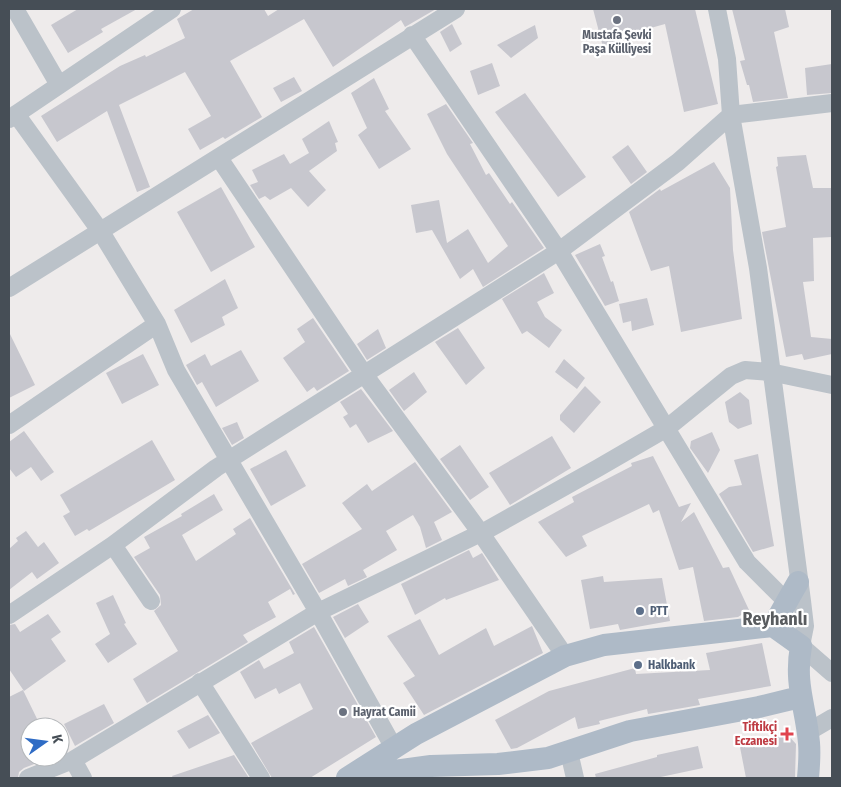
<svg xmlns="http://www.w3.org/2000/svg" width="841" height="787" font-family="'Fira Sans Condensed',sans-serif">
	<style>
		.building { fill: #c7c7ce }
		.lines { fill: none; stroke-linecap: round; stroke-linejoin: round }
		.minor { stroke: #bbc2c9; stroke-width: 18 }
		.major { stroke: #aebac7; stroke-width: 22 }
		.worship-dot { fill: #6b7280; stroke: #fff; stroke-width: 2 }
		.service-dot { fill: #5c6f8a; stroke: #fff; stroke-width: 2 }
		.health-dot { fill: #e0444e; stroke: #fff; stroke-width: 2 }
		.labels { text-anchor: middle; stroke-width: 4.5; stroke-linejoin: round; paint-order: stroke }
		.worship-label { font-size: 12px; font-weight: bold; fill: #5b616d; stroke: #fff }
		.service-label { font-size: 12px; font-weight: bold; fill: #4e5e75; stroke: #fff; text-anchor: start }
		.health-label { font-size: 12px; font-weight: bold; fill: #be3a42; stroke: #fff; text-anchor: end }
		.district-label { font-size: 18px; font-weight: bold; fill: #595c5f; stroke: #fff }
	</style>
	<rect width="100%" height="100%" fill="#eeebeb"/>
	<!-- building -->
	<path class="building" d="M78,9h59l-36,20 2,3 -35,21 -17,-28z
		M194,9h70l4,7 11,-7h157l-31,18 -4,-7 -68,47 -29,-48 -74,42 32,56 -37,22 -2,-2 -23,13 -12,-21 23,-13 -26,-44 -66,33 31,82 -13,5 -30,-81 -50,31 -16,-26 79,-50 25,-11 1,2 39,-19 -8,-19z
		M593,9h102l23,95 -34,8 -19,-88 -25,7 -22,8 2,3 -17,5z
		M732,9h53l4,18 -15,5 14,66 -35,4 -4,-17h-2l-7,-24 5,-1z
		M452,24l10,20 -12,8 -10,-20z
		M535,25l3,13 -27,20 -14,-13z
		M492,63l8,23 -22,9 -8,-24z
		M832,64v29l-25,2 -2,-27z
		M294,77l8,14 -21,11 -8,-14z
		M374,78l15,31 -4,2 26,38 -32,20 -21,-34 9,-7 -16,-35z
		M525,93l61,84 -28,20 -63,-85z
		M446,104l27,39 -3,1 16,31 3,-2 21,31 2,-2 32,46 -61,39 -10,-18 -13,10 -28,-49 -16,3 -5,-28 28,-5 8,43 21,-14 20,34 20,-17 -61,-92 -20,-40z
		M329,121l9,21 -3,1 2,8 -28,20 17,19 -18,17 -17,-19 -21,12 -5,-4 -6,3 -9,-14 8,-3 -6,-12 32,-16 6,10 19,-11 -7,-14z
		M628,145l19,27 -16,12 -19,-27z
		M806,155l7,33h19v49l-19,1 1,43 -11,1 8,55 21,2v15l-28,6 -2,-6 -16,3 -24,-125 24,-5 -10,-60 2,-1 -1,-9z
		M714,162l16,26 3,62 9,69 -61,13 -12,-66 -18,5 -22,-59 31,-23 1,2z
		M221,187l34,60 -44,25 -34,-60z
		M600,244l5,12 -3,1 9,25 2,-1 6,20 -14,5 -30,-51z
		M544,273l10,20 -17,9 8,15 17,13 -13,18 -22,-17 -5,3 -20,-35z
		M225,279l13,29 -16,9 3,8 -34,18 -17,-33z
		M647,298l7,27 -22,6 -1,-10 -8,2 -4,-19z
		M313,318l36,53 -32,20 -3,-4 -7,5 -24,-34 22,-16 -8,-13z
		M458,328l27,40 -19,17 -31,-43z
		M378,329l8,19 -19,12 -10,-16z
		M9,332l26,53 -26,13z
		M241,350l18,31 -43,26 -14,-25 -5,3 -11,-20 19,-11 6,12z
		M143,354l16,31 -37,19 -16,-31z
		M564,359l21,19 -8,11 -22,-17z
		M414,372l13,20 -23,19 -15,-21z
		M585,386l16,16 -27,31 -14,-13v-5z
		M361,389l32,42 -25,12 -12,-19 -6,4 -7,-11 5,-3 -8,-12z
		M740,392l9,8 3,24 -14,5 -9,-7 -4,-20z
		M237,422l7,16 -12,7 -10,-17z
		M24,431l30,41 -13,9 -10,-14 -15,10 -7,-9v-26z
		M712,432l8,18 -12,23 -18,-25 1,-7z
		M552,436l19,32 -61,37 -21,-32z
		M152,440l23,40 -86,51 -2,-2 -12,7 -12,-20 7,-4 -10,-17z
		M460,445l29,42 -19,13 -30,-41z
		M286,450l20,36 -35,20 -21,-37z
		M758,454l16,92 -21,6 -34,-58 10,-7 13,-2 -8,-25z
		M653,456l26,51 12,-4 -10,19 13,-10 29,56 6,-1 20,43 -11,7 -34,4 -11,-54 -14,3 -20,-60 -6,3 -4,-9 -67,32 5,10 -21,11 -28,-35 36,-20 -2,-5 60,-31 -1,-3z
		M415,462l37,50 -18,10 8,18 -16,8 -6,-21 -7,-12 -27,16 11,19 -34,20 4,7 -19,9 -3,-7 -26,14 -17,-29 60,-35 -20,-26 25,-19 5,7z
		M214,494l9,16 -41,25 14,26 40,-27 -3,-5 17,-11 45,76 -2,1 -3,-6 -22,13 8,15 -33,18 5,7 -101,61 -14,-24 45,-28 -24,-40 7,-6 -1,-10 -26,-38 16,-9 -6,-11 38,-21 -1,-2z
		M26,531l12,16 6,-5 15,21 -22,16 -5,-7 -23,18v-41l9,-8 -2,-3z
		M469,550l4,8 9,-5 17,27 -53,20 -1,-2 -30,17 -14,-31z
		M603,576l1,6 58,-4 8,43 -50,9 -2,-6 -28,5 -9,-49z
		M113,595l13,28 -2,1 13,20 -29,19 -13,-19 15,-10 -14,-31z
		M358,604l11,18 -24,16 -12,-21z
		M48,614l13,18 -10,7 15,22 -42,30 -15,-22v-44l6,-1 5,8z
		M420,619l19,36 47,-27 8,18 38,-20 11,27 -119,62 -21,-32 12,-7 -28,-40z
		M314,627l62,110 -66,41h-38l-21,-35 62,-34 -13,-26 -21,11 -3,-6 -21,11 -15,-27 19,-12 5,9 30,-16 -5,-11z
		M762,643l9,43 -73,13 2,6 -52,9 -1,-5 -48,12 1,3 -22,5 -3,-12 -58,31 -6,1 -16,-29 54,-29 86,-23 1,6 74,-4 -4,-17z
		M23,690l18,37h-11v30h22l-28,11 -5,4 -1,6h-9v-81z
		M104,704l10,19 -39,23 -11,-22z
		M208,715l12,18 -31,16 -12,-18z
		M787,734l9,10 -1,34h-49l-7,-36z
		M698,746l5,22 -47,10h-60l-1,-4 62,-17v-2z
		M234,755l15,23h-76l-1,-2z"/>
	<g class="lines">
		<!-- minor -->
		<path class="minor" d="M15,9l44,76
			M717,9l10,50 4,56 27,153 44,333 3,25 -4,20 31,27
			M412,35l147,216 188,311 39,39
			M16,114l85,118 56,92 19,46 142,242 76,136
			M9,119l163,-110
			M219,158l145,216 116,158 85,124
			M9,288l447,-279
			M9,425l148,-101
			M113,545l38,56
			M9,615l104,-70 103,-77 343,-217 119,-89 53,-47 101,-12
			M200,682l61,96
			M808,732l24,-14
			M569,752l6,26
			M73,760l10,18
			M28,778l45,-18 245,-148 169,-82 111,-62 69,-40 64,-52 14,-6 25,2 62,13"/>
		<!-- major -->
		<path class="major" d="M773,626l25,-44
			M357,776l74,-10 67,-2 50,-6 82,-27 129,-24 41,-10
			M347,778l69,-44 149,-78 39,-11 169,-19 28,20c-7,39 5,61 8,97 1,11 0,24 -1,35"/>
	</g>
	<!-- markers -->
	<g class="worship-dot">
		<circle cx="617" cy="20" r="5"/>
		<circle cx="343" cy="712" r="5"/>
	</g>
	<g class="service-dot">
		<circle cx="640" cy="611" r="5"/>
		<circle cx="638" cy="665" r="5"/>
	</g>
	<path class="health-dot" d="M784.5 726.5h5v5h5v5h-5v5h-5v-5h-5v-5h5z"/>
	<g class="labels">
		<!-- worship labels -->
		<g class="worship-label">
			<text x="617" y="39">Mustafa Şevki<tspan x="617" dy="14">Paşa Külliyesi</tspan></text>
			<text x="353" y="716" text-anchor="start">Hayrat Camii</text>
		</g>
		<!-- service labels -->
		<g class="service-label">
			<text x="650" y="615">PTT</text>
			<text x="648" y="669">Halkbank</text>
		</g>
		<!-- health labels -->
		<g class="health-label">
			<text x="777" y="731">Tiftikçi<tspan x="777" dy="14">Eczanesi</tspan></text>
		</g>
		<!-- district labels -->
		<g class="district-label">
			<text x="775" y="625">Reyhanlı</text>
		</g>
	</g>
	<!-- border -->
	<rect width="841" height="787" fill="none" stroke="#464e56" stroke-width="20"/>
	<!-- north arrow -->
	<g transform="translate(45 742) rotate(76)"><circle r="24" fill="#ffffff" stroke="#b5b8bb"/>
	<path d="M0-4L9 19L0 12L-9 19Z" fill="#2f6cc5"/>
	<text y="-8" font-size="14" font-weight="bold" text-anchor="middle" fill="#464e56">K</text>
	</g>
</svg>
